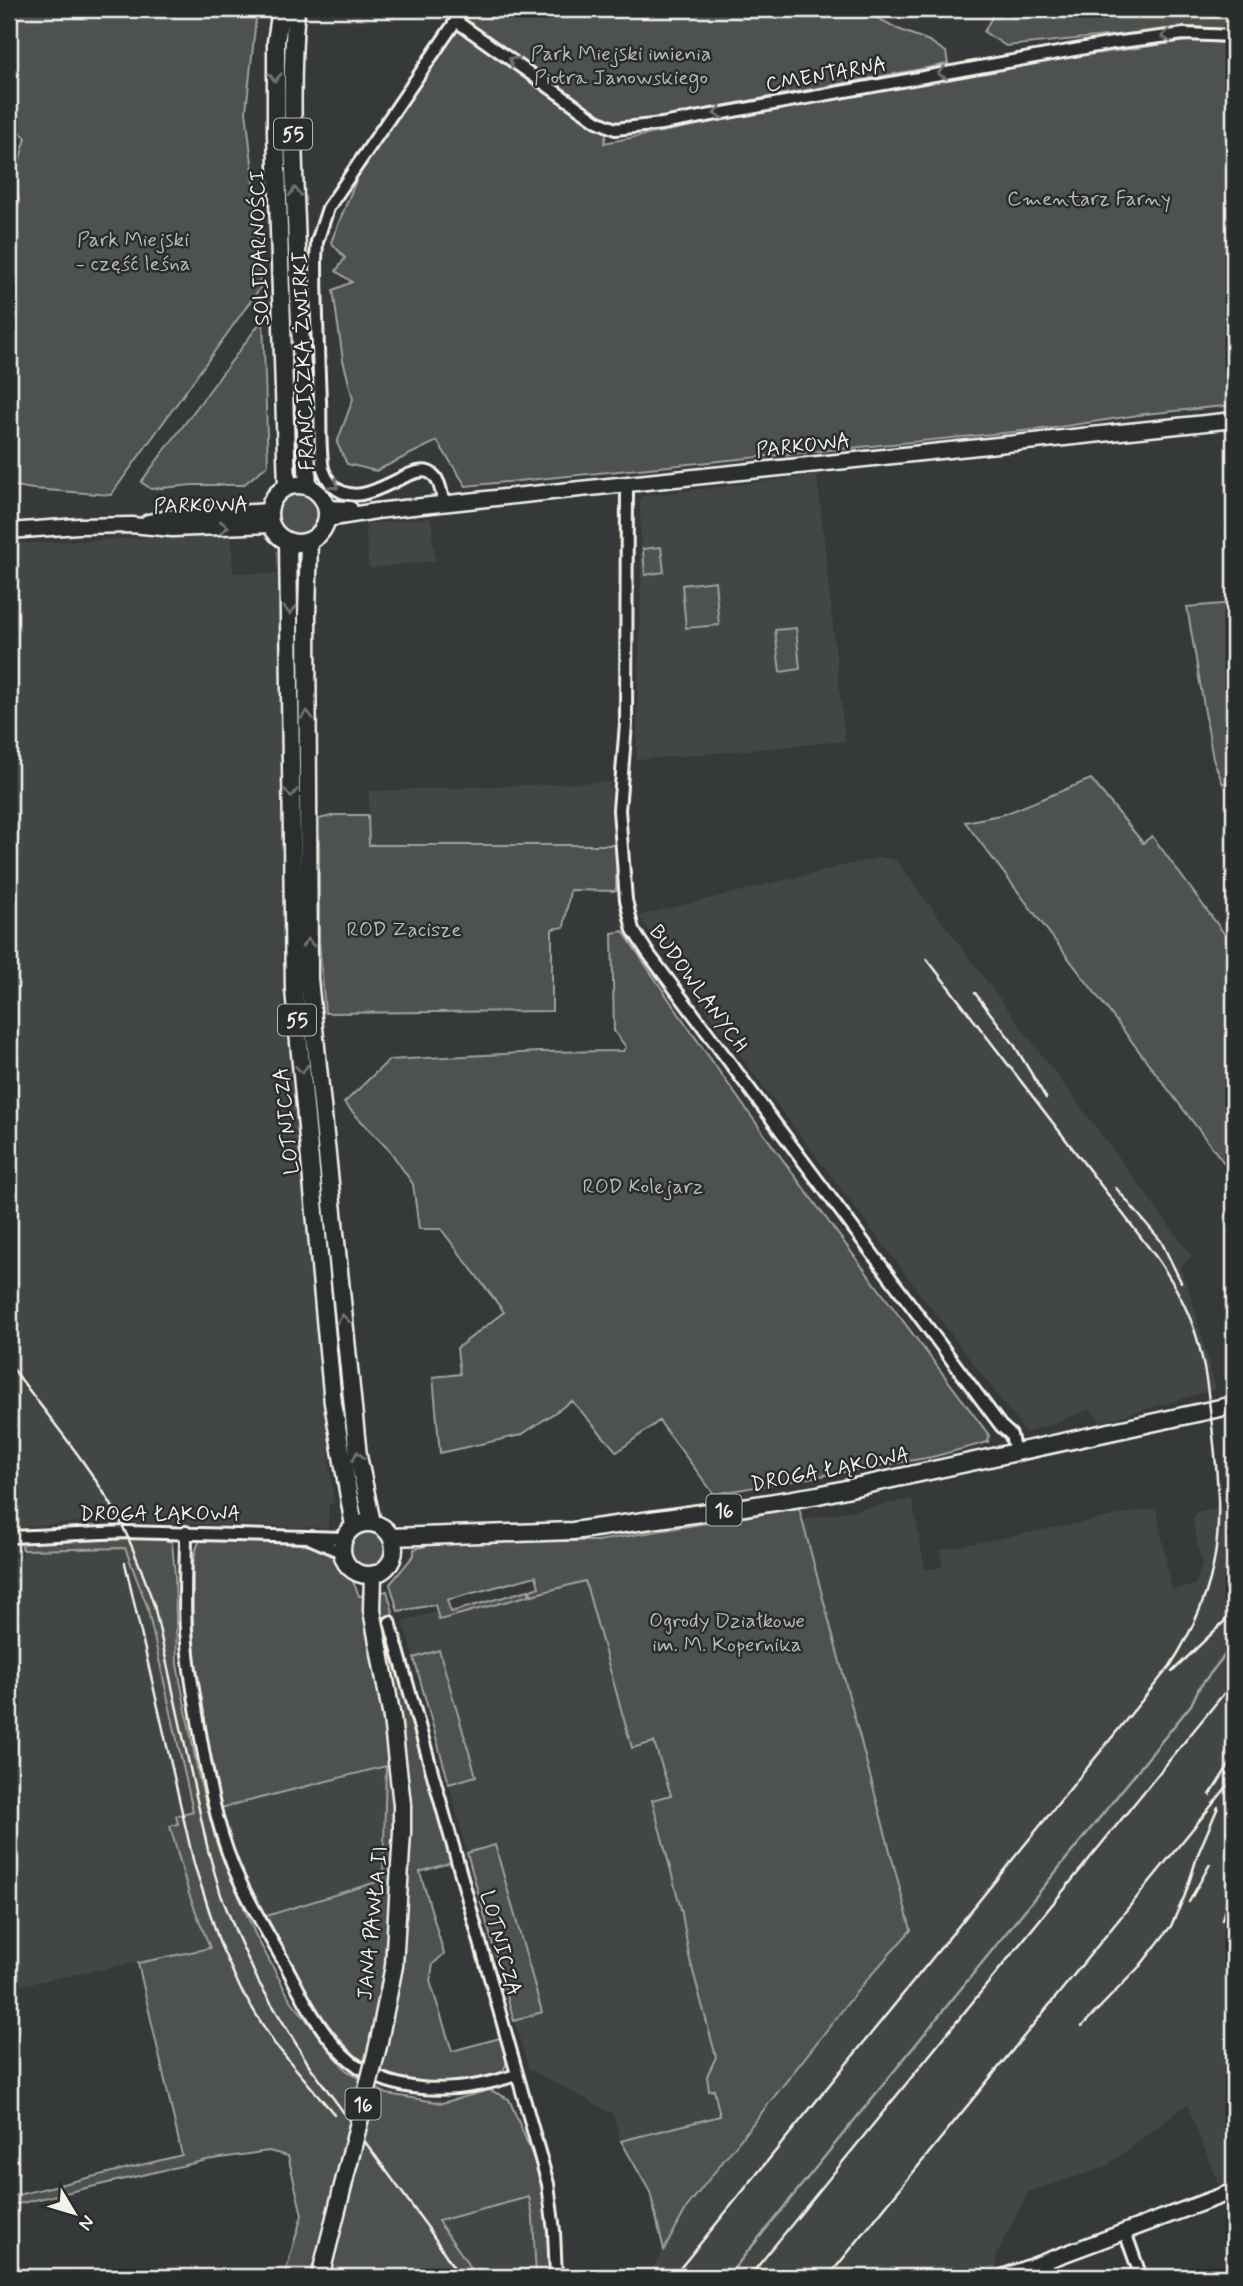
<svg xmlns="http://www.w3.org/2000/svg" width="1243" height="2286" font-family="Mynerve,sans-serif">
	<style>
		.built { fill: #434645 }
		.green { fill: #4e514f; stroke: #a1a19c; stroke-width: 2 }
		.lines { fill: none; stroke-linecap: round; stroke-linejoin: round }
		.stream { stroke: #a8a7a1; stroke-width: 2.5 }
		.street-casing { stroke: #f4f1e8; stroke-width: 16 }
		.secondary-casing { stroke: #f4f1e8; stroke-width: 19 }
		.primary-casing { stroke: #f4f1e8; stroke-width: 21 }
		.street { stroke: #2a2d2e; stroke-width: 10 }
		.secondary { stroke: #2a2d2e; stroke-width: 14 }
		.primary { stroke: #2a2d2e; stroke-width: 16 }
		.rail { stroke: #f4f1e8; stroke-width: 2.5 }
		.primary-bridge-casing { stroke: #f4f1e8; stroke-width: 21; stroke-linecap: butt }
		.primary-bridge { stroke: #2a2d2e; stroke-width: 16 }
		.oneway { stroke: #71726f }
		.labels { text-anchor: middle; stroke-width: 5; stroke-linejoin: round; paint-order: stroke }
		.shield { fill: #2a2d2e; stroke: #b7b6b0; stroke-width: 2 }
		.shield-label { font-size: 19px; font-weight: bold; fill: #f4f1e8 }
		.park-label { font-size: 21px; fill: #bab9b2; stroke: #2a2d2e }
		.street-label { font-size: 21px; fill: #f4f1e8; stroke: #2a2d2e }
	</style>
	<rect width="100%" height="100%" fill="#363939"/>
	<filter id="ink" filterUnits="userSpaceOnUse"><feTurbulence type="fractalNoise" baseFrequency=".0143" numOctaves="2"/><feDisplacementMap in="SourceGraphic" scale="14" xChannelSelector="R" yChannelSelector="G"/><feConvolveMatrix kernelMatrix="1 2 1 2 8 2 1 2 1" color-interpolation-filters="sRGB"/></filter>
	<g filter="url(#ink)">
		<!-- built -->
		<path class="built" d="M817,475l28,266 -209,19 5,-181 -1,-80 3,-3z
			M431,518l4,43 -66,7 -4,-44z
			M231,534l2,39 44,1 2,37 4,389 51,503 -5,1 -1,24 -234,-7 -85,7v-984z
			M610,782l7,63h-248v-54z
			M880,857l16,3 296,396 -12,11 12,32 24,90 -115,33 -11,-13 -64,24 -307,-405 -80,-112z
			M912,1499l13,71 17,-3 -2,-17 216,-42 16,82 23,-5 7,-21 -10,-45 3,-1v-5l33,-6v40l-3,15 9,10v612l-14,5 -33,-85 -83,64 -76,24 -31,62v13l-22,10h-329l14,-20 27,-50 176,-223 48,-54 -109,-410z
			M125,1548l22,58 46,206 -16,4 1,8 -7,2 18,68 21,54 -189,37 -12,-36v-391l14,-1v-7z
			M585,1581l47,167 22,-6 17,53 -19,6 30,112 7,43 27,101 -9,19 3,15 4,-1 6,26 -99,25 -8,-27 -84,-45 -15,-48 28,-9 -47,-167 -28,8 -18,-69 26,-8 -37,-126 -24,8 -11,-37 34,-9 3,8z
			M386,1765l-3,115 -117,36 -29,-55 -16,-53z
			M529,2197l4,21 3,59h-62l-9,-18 -27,-38z"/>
		<!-- green -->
		<path class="green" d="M9,9h248l-11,102 7,61 7,116 -149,207 -78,-6 -24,-4v-273l10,-9 -3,-31 10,-34 -17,-17z
			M469,9h392l37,20 31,12 17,11 2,12 -314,58 -25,2 -5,19 397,-76 193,-27 40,4v361l-89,9 -92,14 -587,58 -29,-45 -61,30 -29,-7 -10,-21 16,-44 -10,-39 -10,-70 19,-8 -16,-11 9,-13 -14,-16 32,-79z
			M996,9h238v21l-38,-3 -190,19 -22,-14z
			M263,319l5,146 -25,20h-50l-42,4 -10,-7z
			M277 514a21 21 0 1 1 42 0a21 21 0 1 1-42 0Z
			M661,547l3,25 -19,3 -2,-26z
			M715,581l4,44 -33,3 -4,-43z
			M1234,603v174l-11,7 -10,-25 -26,-152z
			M796,628l4,41 -20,3 -5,-42z
			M1091,779l52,64 9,-7 82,111v229l-269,-354 40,-8z
			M335,815h33l1,30h248l-1,46 -46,-1 -6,37 -12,2v82l-227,2 -6,-73v-121z
			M623,931c114,173 241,338 366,504l-1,7 -56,15 -218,37 -55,-73 -42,31 -45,-51 -51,34 -81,18 -7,-76 27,-3 -3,-26 47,-36 -63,-83h-22l-6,-45 -23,-33 -46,-48 45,-43 151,-8 83,-1 3,-4 -12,-16 -2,-98z
			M799,1508l112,422 -48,54 -176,223 -23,43 -14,-58 -29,-51 99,-25 -6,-26 -5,1 -2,-15 9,-19 -27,-101 -7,-43 -30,-113 19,-5 -17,-53 -22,6 -47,-167 -53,14 -2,-5 9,-3 -3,-11 -89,24 4,12 77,-22 2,5 -91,25 -4,-15 -37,6 -8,-27 24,-29v-6l28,-7 101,-4v3h54z
			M347 1549a21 21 0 1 1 42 0a21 21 0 1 1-42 0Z
			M157,1538l15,4 3,33 2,89 22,114 18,66 38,90 35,65 56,71 41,24 55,9 48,-13 19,9 28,67 11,44 1,67h-13l-3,-59 -4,-21 -91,24 27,38 9,18h-190l18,-62 -14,-59 -19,-5 -62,9 -198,46v-9l173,-42 -44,-192 72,-15 -21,-54 -19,-68 8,-2 -2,-8 17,-5 -46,-205 -22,-58 -102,2 -2,-7z
			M211,1538c34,2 91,0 121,16 13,8 22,29 27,42l28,-5 6,21 -6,10 7,34 58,206 -32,10 24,82 -11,10 -3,17 22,70 48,-13c3,9 10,23 4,31 -4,6 -14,6 -20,8 -40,9 -96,9 -128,-21 -39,-36 -65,-94 -90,-140l117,-36 3,-114 -165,42c-16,-71 -30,-142 -28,-215 0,-18 -2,-36 7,-53z
			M439,1650l37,126 -27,8 -35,-126z
			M495,1845l47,167 -28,9 -47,-168z"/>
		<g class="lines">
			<!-- stream -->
			<path class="stream" d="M1233,1421l1,7
				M724,2277l8,-6 459,-566 8,-17 35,-45"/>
			<defs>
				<path id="street" d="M456,21l141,100 18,8 47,-5 451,-81 71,-9 50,2
					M627,484l-1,240 -7,86 7,90 7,30 15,23 353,473 10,9 4,18
					M443,504c-7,-83 -72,23 -112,-20 -4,-5 -6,-9 -8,-15 -4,-22 -2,-47 -3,-69 -2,-47 -4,-93 -4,-140l1,-18 11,-34 136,-199
					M186,1532c0,37 -3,75 1,111 2,28 8,56 12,84 8,46 16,95 34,139 14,34 34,66 52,98 16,30 32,64 57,89 46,46 117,41 174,22
					M9,1537l117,-5 218,6
					M311,1539l30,13
					M390,1622l158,562 6,47 2,46
					M1125,2232l16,45"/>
				<path id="secondary" d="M327,508l23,1
					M327,519l49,-8 138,-15 720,-76
					M148,522l25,-5 96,-6
					M9,531l69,-5 54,-1 40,4 99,-4
					M1003,2277l231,-86"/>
				<path id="primary" d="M281,9l-5,33v90l11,355
					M296,9c-6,71 -3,141 0,212 3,88 7,177 12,265
					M269 514a29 29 0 1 1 58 0a29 29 0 1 1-58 0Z
					M309,541l-2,73 2,365 49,477 14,67
					M288,542l6,448 39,413 21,123
					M342 1549a26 26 0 1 1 52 0a26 26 0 1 1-52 0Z
					M391,1537l182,-6 171,-24 74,-12 416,-90
					M373,1575l-1,35 20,108 10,86v28l-8,134 -16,80
					M320,2277l29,-115"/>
			</defs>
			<!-- street casing -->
			<use href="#street" class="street-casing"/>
			<!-- secondary casing -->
			<use href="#secondary" class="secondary-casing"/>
			<!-- primary casing -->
			<use href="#primary" class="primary-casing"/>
			<!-- street -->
			<use href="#street" class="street"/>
			<!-- secondary -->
			<use href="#secondary" class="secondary"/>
			<!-- primary -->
			<use href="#primary" class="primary"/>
			<!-- rail -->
			<path class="rail" d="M975,993l38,50 33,55
				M1116,1188l45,53 20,41
				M9,1363c35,49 76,96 106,148 16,30 28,62 39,94l54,245 13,45 17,42 21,46 50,82 119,163 32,49
				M125,1563l69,301 26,80 21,46 33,53 60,71
				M1172,1672l62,-60
				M1210,1795l24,-38
				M1189,1902l21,-38
				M1222,1920l12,-45
				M1082,2026l58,-60 31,-40 14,-31 13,-41 20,-47
				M673,2277l497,-611c55,-85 53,-143 42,-240 -8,-71 -14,-109 -56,-169l-229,-298
				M749,2277l485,-596
				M828,2277l406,-499"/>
			<defs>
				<path id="primary-bridge" d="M349,2162l29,-116"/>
			</defs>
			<!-- primary-bridge casing -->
			<use href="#primary-bridge" class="primary-bridge-casing"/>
			<!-- primary-bridge -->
			<use href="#primary-bridge" class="primary-bridge"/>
		</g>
		<!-- one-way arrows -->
		<defs><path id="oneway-chevron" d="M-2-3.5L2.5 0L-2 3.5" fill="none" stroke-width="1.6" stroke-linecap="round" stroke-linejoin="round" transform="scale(1.75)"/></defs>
		<g class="oneway">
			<use href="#oneway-chevron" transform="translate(1166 36) rotate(173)"/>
			<use href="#oneway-chevron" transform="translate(513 61) rotate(-144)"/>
			<use href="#oneway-chevron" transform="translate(942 73) rotate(170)"/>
			<use href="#oneway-chevron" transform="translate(275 77) rotate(91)"/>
			<use href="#oneway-chevron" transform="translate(718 113) rotate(169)"/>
			<use href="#oneway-chevron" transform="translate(295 192) rotate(-92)"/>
			<use href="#oneway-chevron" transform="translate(334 485) rotate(44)"/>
			<use href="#oneway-chevron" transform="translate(224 527) rotate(-2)"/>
			<use href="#oneway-chevron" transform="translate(290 610) rotate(89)"/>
			<use href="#oneway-chevron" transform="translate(307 715) rotate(-90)"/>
			<use href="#oneway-chevron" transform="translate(291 793) rotate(90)"/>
			<use href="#oneway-chevron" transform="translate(308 943) rotate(-92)"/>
			<use href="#oneway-chevron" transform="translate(302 1069) rotate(84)"/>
			<use href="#oneway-chevron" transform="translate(343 1319) rotate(-96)"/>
			<use href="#oneway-chevron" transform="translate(358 1456) rotate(-99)"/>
		</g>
	</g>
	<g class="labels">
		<!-- shield labels -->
		<g class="shield">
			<rect x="274" y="118.5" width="38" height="31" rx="5"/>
			<rect x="278" y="1004.5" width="38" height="31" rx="5"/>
			<rect x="706.5" y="1494.5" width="35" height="31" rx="5"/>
			<rect x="345.5" y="2088.5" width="35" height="31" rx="5"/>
		</g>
		<g class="shield-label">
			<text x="293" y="141">55</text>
			<text x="297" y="1027">55</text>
			<text x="724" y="1517">16</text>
			<text x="363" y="2111">16</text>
		</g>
		<!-- park labels -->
		<g class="park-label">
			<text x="621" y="60">Park Miejski imienia<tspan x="621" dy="24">Piotra Janowskiego</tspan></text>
			<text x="1089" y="205">Cmentarz Farny</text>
			<text x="133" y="246">Park Miejski<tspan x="133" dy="24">- część leśna</tspan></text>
			<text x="404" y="936">ROD Zacisze</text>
			<text x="643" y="1193">ROD Kolejarz</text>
			<text x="727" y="1627">Ogrody Działkowe<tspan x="727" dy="24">im. M. Kopernika</tspan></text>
		</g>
		<!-- street labels -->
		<g class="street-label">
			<text transform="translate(826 74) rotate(-10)" y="7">CMENTARNA</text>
			<text transform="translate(259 248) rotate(-92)" y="7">SOLIDARNOŚCI</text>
			<text transform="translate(303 361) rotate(-92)" y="7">FRANCISZKA ŻWIRKI</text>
			<text transform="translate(803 445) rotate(-6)" y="7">PARKOWA</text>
			<text transform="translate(201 505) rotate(-1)" y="7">PARKOWA</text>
			<text transform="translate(699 988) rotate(54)" y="7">BUDOWLANYCH</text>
			<text transform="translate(286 1121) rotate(-96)" y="7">LOTNICZA</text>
			<text transform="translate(830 1469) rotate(-11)" y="7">DROGA ŁĄKOWA</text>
			<text x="160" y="1520">DROGA ŁĄKOWA</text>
			<text transform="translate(372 1923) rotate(-84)" y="7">JANA PAWŁA II</text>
			<text transform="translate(501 1943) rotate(75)" y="7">LOTNICZA</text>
		</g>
	</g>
	<!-- margin -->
	<rect width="1243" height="2286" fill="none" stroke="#2a2d2e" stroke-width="35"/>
	<rect x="18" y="18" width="1208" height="2251" fill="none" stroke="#f4f1e8" stroke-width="2.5" filter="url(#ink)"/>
	<!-- north arrow -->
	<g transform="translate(74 2213) rotate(128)" stroke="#2a2d2e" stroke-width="5" paint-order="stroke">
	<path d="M0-5L12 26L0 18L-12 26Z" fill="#f4f1e8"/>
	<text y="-10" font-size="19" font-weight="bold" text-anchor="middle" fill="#f4f1e8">N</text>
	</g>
</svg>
